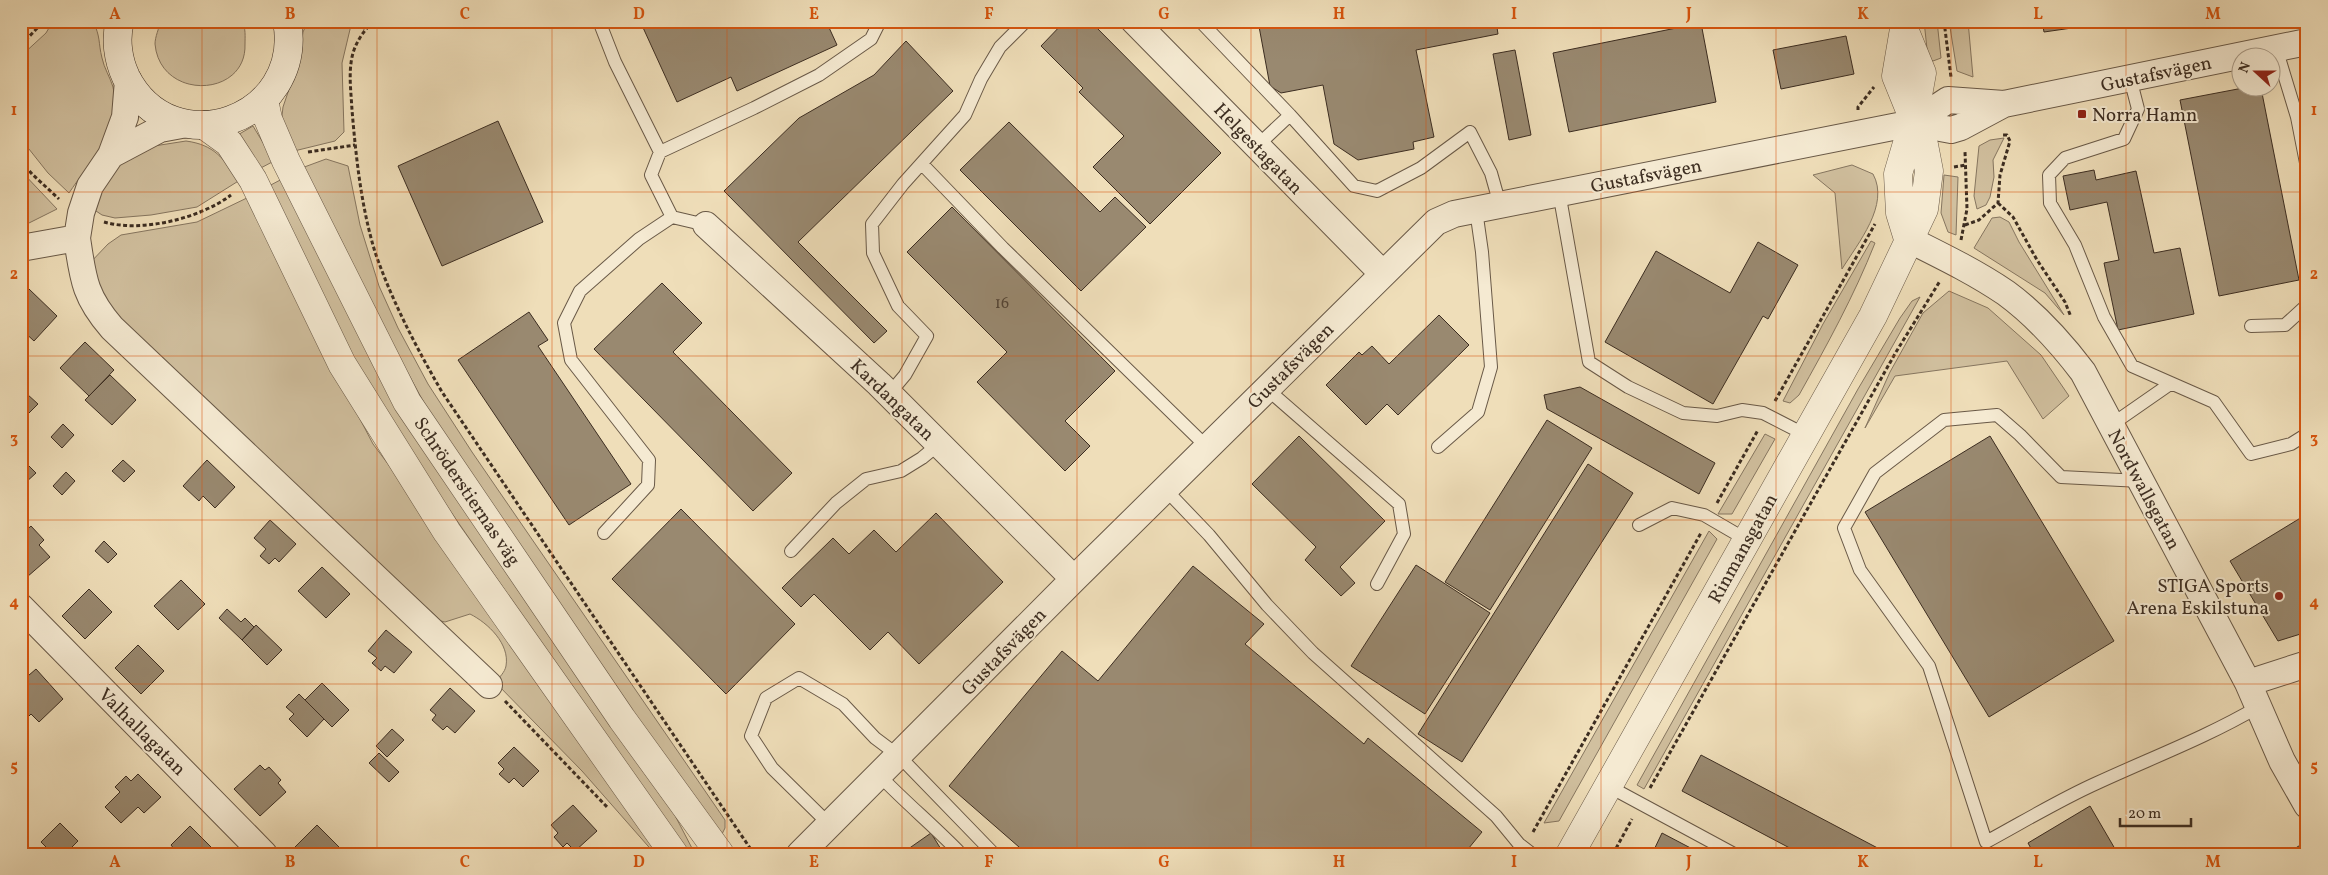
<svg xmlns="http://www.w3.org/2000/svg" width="2328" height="875" font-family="Vollkorn,serif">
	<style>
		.green { fill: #d1c09f; stroke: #867660 }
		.building { fill: #998970; stroke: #3c2d21 }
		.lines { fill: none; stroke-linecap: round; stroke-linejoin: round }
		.service-casing { stroke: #695947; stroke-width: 14 }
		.minor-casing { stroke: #695947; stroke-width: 28 }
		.tertiary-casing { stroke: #695947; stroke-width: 29 }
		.secondary-casing { stroke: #3c2d21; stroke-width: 29 }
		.path { stroke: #3c2d21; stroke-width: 3; stroke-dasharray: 4 2.5; stroke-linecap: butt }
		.service { stroke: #f5ead2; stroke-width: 12 }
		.minor { stroke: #f5ead2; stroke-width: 26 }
		.tertiary { stroke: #f5ead2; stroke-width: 28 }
		.secondary { stroke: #f5ead2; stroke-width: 28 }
		.grid { fill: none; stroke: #d7550e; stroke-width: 1; stroke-opacity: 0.55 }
		.poi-dot { fill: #8f2418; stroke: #f5ead2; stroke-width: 2 }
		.labels { text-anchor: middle; stroke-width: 4; stroke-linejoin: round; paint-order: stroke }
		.number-label { font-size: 16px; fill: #534435 }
		.street-label { font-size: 19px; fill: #3c2d21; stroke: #f5ead2 }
		.poi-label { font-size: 19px; fill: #3c2d21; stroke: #f5ead2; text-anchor: start }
		.neatline { fill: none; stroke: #d7550e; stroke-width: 2 }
		.grid-label { font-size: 16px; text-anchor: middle; font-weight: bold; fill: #d7550e }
	</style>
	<rect width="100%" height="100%" fill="#efdeb9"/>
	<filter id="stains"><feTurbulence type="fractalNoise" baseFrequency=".004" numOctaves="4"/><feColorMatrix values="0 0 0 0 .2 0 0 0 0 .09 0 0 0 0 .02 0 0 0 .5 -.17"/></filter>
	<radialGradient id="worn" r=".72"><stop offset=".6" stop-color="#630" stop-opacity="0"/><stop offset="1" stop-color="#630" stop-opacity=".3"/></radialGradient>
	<!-- green -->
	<path class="green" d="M53,21h40c8,17 5,21 9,37 2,10 8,19 11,29 10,39 -24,76 -44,106l-21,-20 -27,-34v-83l25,-23z
		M161,21h81c4,8 3,15 3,23 2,54 -85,57 -90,0 0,-7 4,-16 6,-23z
		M308,21h44l-10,42 2,69 -9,9 -45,11 -9,-28 2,-17 17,-50 3,-25z
		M1924,21h13l4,37 -8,3 -5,-3z
		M1949,21h19l5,56 -16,-6z
		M253,126l21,35 -17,9 -21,-34z
		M2004,138l-11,22 1,17 -4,20 -4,8 -9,4 -3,-13 5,-50 11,-6z
		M186,141c29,4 36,17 54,39l-43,27 -46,8 -36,3 -13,-3 -15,-10 36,-45 31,-14z
		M326,159l22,7 12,59 19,61 19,42 30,56 44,68 253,368v8l-6,12 -290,-428 -39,-72 -53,-108 -38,-63z
		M1852,165l21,9c17,31 -15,69 -31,95l-7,-76 -22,-18z
		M21,171l36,38 -36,18z
		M1944,175l14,2 -2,58 -8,-3 -7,-19z
		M284,178l384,624 27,52h-8l-314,-455 -106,-212z
		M251,196l74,156 48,92 51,68 235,342h-4l-73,-83 -87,-89c4,-4 10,-10 11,-16 4,-22 -18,-43 -36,-52l-25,8 -4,-1 -325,-304 -28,-52 20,-21 13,-9 76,-13z
		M2000,217l9,5 10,20 45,73 -19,-22 -71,-45 18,-30z
		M1871,241l4,2c-21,53 -48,102 -76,152l-9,8 -7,-2 40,-77z
		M1949,291l39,17 53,47 28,41 -26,23 -36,-58 -112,15 -30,52 25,-56 33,-59z
		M1920,297l-276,492 -7,-4 221,-396 42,-71 12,-17z
		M1765,434l10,5 -43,75h-14z
		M1709,531l8,8 -158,282 -15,2z"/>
	<!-- building -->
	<path class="building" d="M640,21h186l11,24 -100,46 -6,-14 -54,25z
		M1065,21h25l131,132 -71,71 -57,-57 31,-31 -45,-44 4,-4 -42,-42z
		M1258,21h238l2,13 -82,16 18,87 -21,5 1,7 -56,11 -24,-16 -11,-59 -42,8 -11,-7z
		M2042,21h29l1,7 -28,4z
		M1701,23l15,79 -147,30 -16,-79z
		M1846,36l8,38 -73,15 -8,-39z
		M906,41l47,50 -155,151 89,89 -13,12 -150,-152 75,-73 75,-43z
		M1515,50l16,85 -22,5 -16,-86z
		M2243,88h18l38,192 -80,16 -39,-196z
		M498,121l45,101 -101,44 -44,-100z
		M1009,122l91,90 15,-15 31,30 -65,64 -121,-121z
		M2094,170l2,10 40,-9 18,82 26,-5 14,66 -76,16 -14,-67 15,-3 -12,-58 -37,8 -7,-34z
		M952,207l163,164 -50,50 25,25 -25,25 -88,-89 30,-30 -100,-100z
		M1758,242l40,23 -30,54 -5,-3 -50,88 -108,-62 51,-91 74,42z
		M662,283l40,40 -29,29 119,121 -39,38 -159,-162z
		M29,289l28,27 -23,25 -13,-12v-31z
		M529,312l19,28 -10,6 93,138 -62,41 -111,-165z
		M1439,315l30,30 -71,70 -11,-11 -21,21 -40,-40 33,-33 3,3 10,-9 17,18z
		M85,342l29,28 -25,26 -29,-28z
		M110,375l26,25 -24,25 -27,-25z
		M1580,387l135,76 -16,31 -152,-85 -3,-14z
		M27,394l11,10 -17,17v-21z
		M1547,420l45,28 -102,162 -45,-28z
		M63,424l11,11 -12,13 -11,-11z
		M1299,436l86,85 -45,46 15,16 -14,13 -36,-36 11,-13 -64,-63z
		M1990,436l124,205 -125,76 -124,-205z
		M123,460l12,11 -11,11 -12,-11z
		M207,460l28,27 -20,21 -12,-12 -4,5 -16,-15z
		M27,464l9,9 -12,11 -3,-3v-12z
		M1588,464l45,29 -171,269 -44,-28z
		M66,472l9,9 -13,14 -9,-9z
		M681,509l114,115 -69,70 -114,-115z
		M936,513l67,69 -84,82 -31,-32 -18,18 -56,-56 -13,13 -19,-19 51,-50 16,16 25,-24 22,22z
		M2307,514v118l-29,9 -48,-80z
		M270,520l26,24 -17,18 -4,-4 -6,6 -9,-8 6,-7 -12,-11z
		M31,526l13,14 -5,5 11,12 -23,20 -6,-7v-35z
		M104,541l13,13 -9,9 -13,-12z
		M1416,565l74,48 -65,101 -74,-48z
		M1193,566l71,58 -19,20 119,100 4,-6 114,94 -18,22h-437l-78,-68 113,-135 36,30z
		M322,567l28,27 -24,24 -28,-27z
		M181,580l24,24 -27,26 -24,-24z
		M89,589l23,23 -27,27 -23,-23z
		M227,609l14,13 4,-4 9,9 -12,13 -23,-22z
		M256,625l26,25 -15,15 -25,-25z
		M386,630l26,22 -18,21 -9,-7 -4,5 -9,-8 5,-5 -9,-7z
		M138,645l26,26 -23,23 -26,-26z
		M36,669l27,30 -24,23 -8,-8 -5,5 -5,-4v-33z
		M322,683l27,27 -17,17 -27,-27z
		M450,688l25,23 -20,22 -8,-7 -4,4 -11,-10 4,-5 -6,-5z
		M299,694l25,25 -17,18 -18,-18 5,-5 -8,-7z
		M392,729l12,11 -17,17 -11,-11z
		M514,747l25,24 -16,16 -9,-9 -5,5 -10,-9 5,-5 -6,-6z
		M379,753l20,19 -10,10 -20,-19z
		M1701,755l188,99h-88l-119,-63z
		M260,765l5,5 4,-3 12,13 -3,3 8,9 -26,24 -26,-27z
		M138,774l23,23 -17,16 -6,-6 -17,16 -16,-16 15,-15 -5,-5 11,-11 5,5z
		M573,805l24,26 -22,20 -8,-8 -4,4 -9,-10 4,-4 -7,-8z
		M2090,806l28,48h-84l-6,-11z
		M60,823l18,18 -13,13h-12l-12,-12z
		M317,825l24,24 -4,5h-36l-6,-7z
		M190,826l24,24 -3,4h-33l-7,-9z
		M931,833l13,21h-43z
		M1662,833l40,21h-50z
		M2302,844l5,10h-21z"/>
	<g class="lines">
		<defs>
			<path id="service" d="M599,21l16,41 45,90
				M1200,21l90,94 64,71 23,5 44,-23 49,-36 21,41 9,32
				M2276,48l21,69 10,51
				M2130,78l8,31 -14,30 -59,19 -16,17 1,28 25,42 29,72 28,49 82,36 37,52 40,-10 16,-10
				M1257,146l33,-31
				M922,164l81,84 204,199
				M1559,192l30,170 39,25 55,26 34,3 25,-6 21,3 43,22
				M706,225l-34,-8 -21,-42 9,-23 94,-44 65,-33 52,-36 9,-18
				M2251,326l34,-1 22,-20
				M1267,389l132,115 5,30 -27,50
				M889,394l16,-19 22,-39 -29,-30 -25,-53 -1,-29 31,-40 62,-69 16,-36 19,-32 26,-26
				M2111,425l59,-41
				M1438,447l40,-35 13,-45 -9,-115 -6,-42
				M2141,481l-80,-4 -41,-42 -23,-20 -53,5 -69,53 -31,55 16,42 69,96 57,176c37,-20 73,-42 111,-59 54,-25 110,-46 161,-76
				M1165,489l44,46 58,70 46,48 183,163 23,28 13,10
				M1639,525l33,-17 32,7 43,25
				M604,533l44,-48 1,-25 -78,-100 -7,-37 16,-32 59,-52 33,-22
				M791,551l45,-48 30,-24 35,-8 21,-13 17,-14
				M880,776c26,27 55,51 81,78
				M1608,786l126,68
				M830,825l-58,-57 -21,-32 15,-38 33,-20 44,26 32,34 24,18 95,98"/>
			<path id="minor" d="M1134,21l249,253
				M1913,123l38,7 10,-3 43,-23
				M111,155l49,-26 27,-5
				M706,225l173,159 195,195
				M77,238c6,40 7,58 35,90l377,357
				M1908,239c34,17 67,33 98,54 30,22 55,50 77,79l165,311 34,78 25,44
				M21,248l56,-10 4,-25 9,-27 21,-31 14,-38 3,-37
				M21,607l243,247
				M2248,683l59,-19
				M800,854l274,-275 362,-357 18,-8 459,-91 35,-23 56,4 303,-62"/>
			<path id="tertiary" d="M1904,29l18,44 -9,50 -15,51 2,39 8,26
				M264,100l4,19 18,42 121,241 215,317 98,135
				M204,125l25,18 24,37 89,184 105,168 227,322
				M1570,854l303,-538 51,-107 5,-38 -5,-26 -28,-69 8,-47 -1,-8"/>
			<path id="secondary" d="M120,21c-5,18 -2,39 6,56 46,90 179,43 161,-56"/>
		</defs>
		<!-- service casing -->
		<use href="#service" class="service-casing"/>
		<!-- minor casing -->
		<use href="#minor" class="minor-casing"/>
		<!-- tertiary casing -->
		<use href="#tertiary" class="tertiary-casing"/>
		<!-- secondary casing -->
		<use href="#secondary" class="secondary-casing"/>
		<!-- path -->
		<path class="path" d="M360,21l5,8
			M373,21c-9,10 -16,19 -20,32 -5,18 -2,38 -1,57 4,47 9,96 23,142 17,49 41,95 67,140l312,462
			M1944,21l7,56
			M21,45l23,-24
			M1858,110v-3l16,-20
			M308,152l47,-7
			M21,161l11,13 27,25
			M1954,167l12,-2
			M1998,203l15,14 24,43 28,42 6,15
			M104,222c38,11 97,-4 127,-27
			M1965,225l14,-5 19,-17 2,-28 10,-34 -3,-6h-6
			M1961,240l6,-31 -2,-57
			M1775,401l100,-177
			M1717,503l41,-73
			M505,701l103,107
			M1650,788l246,-436 44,-71
			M1533,832l168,-299
			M1613,854l19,-35"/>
		<!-- service -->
		<use href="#service" class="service"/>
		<!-- minor -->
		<use href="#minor" class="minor"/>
		<!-- tertiary -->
		<use href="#tertiary" class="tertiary"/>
		<!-- secondary -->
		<use href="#secondary" class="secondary"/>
	</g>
	<!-- grid -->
	<path class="grid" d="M202,21v833M377,21v833M552,21v833M727,21v833M902,21v833M1077,21v833M1251,21v833M1426,21v833M1601,21v833M1776,21v833M1951,21v833M2126,21v833M21,192h2286M21,356h2286M21,520h2286M21,684h2286"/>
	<!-- markers -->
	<g class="poi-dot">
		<rect x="2077" y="109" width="10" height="10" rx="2.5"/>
		<circle cx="2279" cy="596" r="5"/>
	</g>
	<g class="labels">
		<!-- number labels -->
		<g class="number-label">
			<text x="1002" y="308">16</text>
		</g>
		<!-- street labels -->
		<g class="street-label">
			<text transform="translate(2156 73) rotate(-12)" y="7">Gustafsvägen</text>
			<text transform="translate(1259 148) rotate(46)" y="7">Helgestagatan</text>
			<text transform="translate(1646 175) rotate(-11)" y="7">Gustafsvägen</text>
			<text transform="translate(1290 365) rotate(-45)" y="7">Gustafsvägen</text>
			<text transform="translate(893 399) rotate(44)" y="7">Kardangatan</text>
			<text transform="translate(2145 489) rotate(62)" y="7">Nordwallsgatan</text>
			<text transform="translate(468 491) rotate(56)" y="7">Schröderstiernas väg</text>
			<text transform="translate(1742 548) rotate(-61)" y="7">Rinmansgatan</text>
			<text transform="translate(1003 651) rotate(-46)" y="7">Gustafsvägen</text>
			<text transform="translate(143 731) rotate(45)" y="7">Valhallagatan</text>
		</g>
		<!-- poi labels -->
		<g class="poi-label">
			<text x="2092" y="121">Norra Hamn</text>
			<text x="2269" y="592" text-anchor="end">STIGA Sports<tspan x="2269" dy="22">Arena Eskilstuna</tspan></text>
		</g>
	</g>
	<!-- margin -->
	<rect width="2328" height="875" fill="none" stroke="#efdeb9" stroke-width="55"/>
	<!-- north arrow -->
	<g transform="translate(2256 72) rotate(291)"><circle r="24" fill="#f5ead2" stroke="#ab9e8b"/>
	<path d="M0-4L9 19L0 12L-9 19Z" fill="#8f2418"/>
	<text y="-8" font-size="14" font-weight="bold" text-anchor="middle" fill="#3c2d21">N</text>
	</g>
	<!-- scale -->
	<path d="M2120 818v8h71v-8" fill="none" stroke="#3c2d21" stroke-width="2.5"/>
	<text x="2128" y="818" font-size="15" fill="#3c2d21" stroke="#f5ead2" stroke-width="4" paint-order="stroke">20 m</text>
	<rect x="28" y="28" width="2272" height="820" class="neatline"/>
	<g class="grid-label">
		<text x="115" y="19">A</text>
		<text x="290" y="19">B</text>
		<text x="465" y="19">C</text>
		<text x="639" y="19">D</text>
		<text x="814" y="19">E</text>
		<text x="989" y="19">F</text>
		<text x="1164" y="19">G</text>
		<text x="1339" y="19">H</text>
		<text x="1514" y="19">I</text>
		<text x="1689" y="19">J</text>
		<text x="1863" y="19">K</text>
		<text x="2038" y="19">L</text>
		<text x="2213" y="19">M</text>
		<text x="14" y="115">1</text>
		<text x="2314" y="115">1</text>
		<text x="14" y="279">2</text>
		<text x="2314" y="279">2</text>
		<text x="14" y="443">3</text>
		<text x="2314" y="443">3</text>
		<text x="14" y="607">4</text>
		<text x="2314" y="607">4</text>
		<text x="14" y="771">5</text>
		<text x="2314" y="771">5</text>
		<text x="115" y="867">A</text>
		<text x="290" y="867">B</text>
		<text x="465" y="867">C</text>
		<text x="639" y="867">D</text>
		<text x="814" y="867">E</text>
		<text x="989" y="867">F</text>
		<text x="1164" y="867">G</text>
		<text x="1339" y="867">H</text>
		<text x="1514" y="867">I</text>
		<text x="1689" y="867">J</text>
		<text x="1863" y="867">K</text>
		<text x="2038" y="867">L</text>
		<text x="2213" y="867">M</text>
	</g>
	<rect width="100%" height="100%" filter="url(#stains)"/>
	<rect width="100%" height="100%" fill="url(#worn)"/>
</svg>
